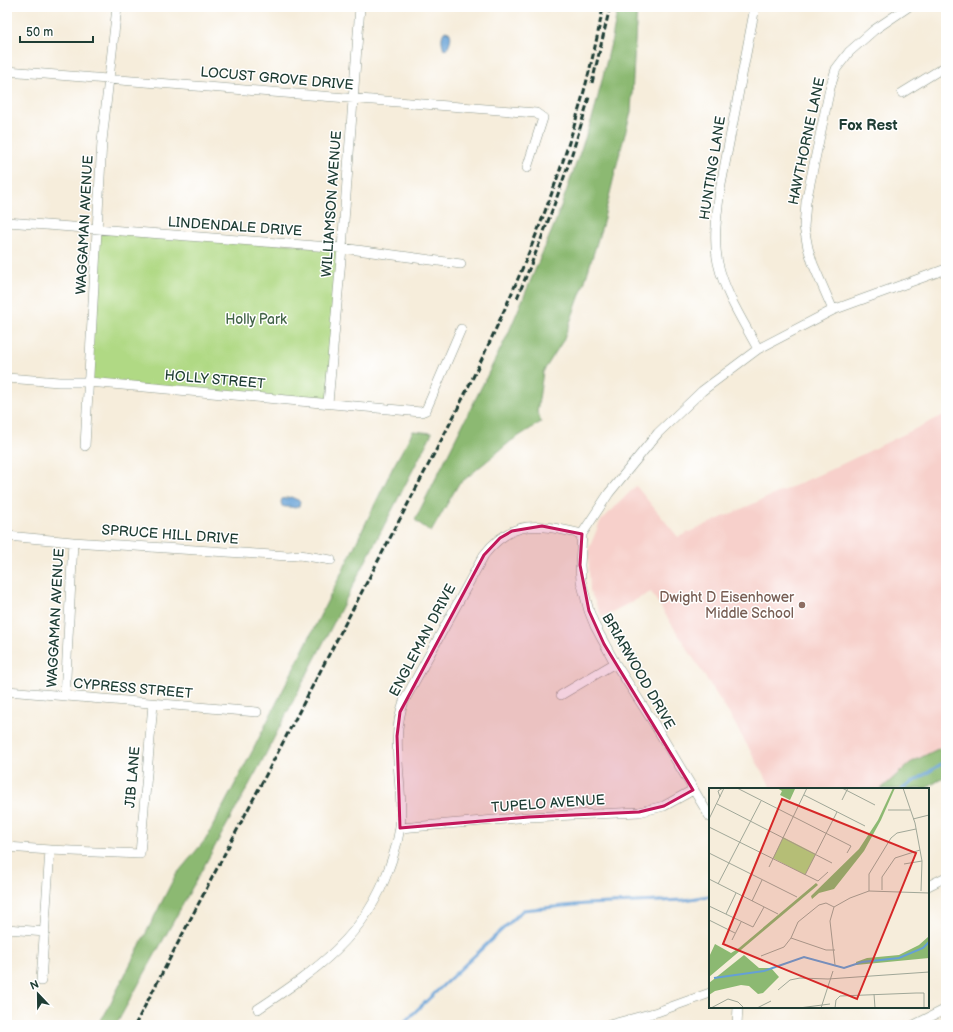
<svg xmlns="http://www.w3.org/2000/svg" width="953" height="1032" font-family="'Balsamiq Sans',sans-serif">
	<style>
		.built { fill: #f7d0cb }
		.green { fill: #b0d984; stroke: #688b5c }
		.forest { fill: #8cb972; stroke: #567b53 }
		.water { fill: #65a0d5; stroke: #426e84 }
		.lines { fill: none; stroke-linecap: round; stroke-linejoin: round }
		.stream { stroke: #65a0d5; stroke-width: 3 }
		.street-casing { stroke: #8a9588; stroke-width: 10 }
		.street { stroke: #fff; stroke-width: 9 }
		.rail { stroke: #1f3d34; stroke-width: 3; stroke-dasharray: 6 3; stroke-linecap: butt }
		.marked { fill: #c2185b; fill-opacity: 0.2; stroke: #c2185b; stroke-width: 3; stroke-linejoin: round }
		.education-dot { fill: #8d6e63; stroke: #fff; stroke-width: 1.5 }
		.labels { text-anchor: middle; stroke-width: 3; stroke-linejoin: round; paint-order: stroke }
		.street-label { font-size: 14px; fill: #1f3d34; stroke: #fff }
		.park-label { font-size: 14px; fill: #436448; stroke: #fff }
		.education-label { font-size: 14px; fill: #785e54; stroke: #fff; text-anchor: end }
		.neighbourhood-label { font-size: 15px; font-weight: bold; fill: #1f3d34; stroke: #fff }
		.inset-river { fill: none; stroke: #65a0d5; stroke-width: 2 }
		.inset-road { fill: none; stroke: #a0a798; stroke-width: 1 }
		.view { fill: #d62828; fill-opacity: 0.15; stroke: #d62828; stroke-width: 2 }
		.inset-edge { fill: none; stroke: #1f3d34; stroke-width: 2 }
	</style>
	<rect width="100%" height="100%" fill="#fff"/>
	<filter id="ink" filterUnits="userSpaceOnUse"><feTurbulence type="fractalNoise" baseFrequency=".025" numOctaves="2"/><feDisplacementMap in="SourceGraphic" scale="8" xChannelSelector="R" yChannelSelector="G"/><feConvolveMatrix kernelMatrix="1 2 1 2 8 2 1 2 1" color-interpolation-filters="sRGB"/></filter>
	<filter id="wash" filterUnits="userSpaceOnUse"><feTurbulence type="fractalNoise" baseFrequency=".012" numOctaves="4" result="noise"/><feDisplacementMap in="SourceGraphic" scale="16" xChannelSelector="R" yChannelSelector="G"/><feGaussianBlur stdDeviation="0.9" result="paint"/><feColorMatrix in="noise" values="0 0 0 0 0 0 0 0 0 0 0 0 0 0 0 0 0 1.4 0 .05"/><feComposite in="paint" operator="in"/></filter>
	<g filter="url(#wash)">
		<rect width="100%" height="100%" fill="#f6eddb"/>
		<!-- built -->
		<path class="built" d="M946,414v331l-36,18 -29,26h-109l-41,-72 -80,-125 -49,25 -12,-26 -2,-40 12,-29 36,-36 42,51 156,-69z"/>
		<!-- green -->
		<path class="green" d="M97,229l245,19 -14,155 -239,-21z"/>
		<!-- forest -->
		<path class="forest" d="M618,7h19l-6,105 -12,44 -17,70 -17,55 -21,58 -21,33 -6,40 4,10 -30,19 -53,44 -27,47 -16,-12 93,-186 47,-111 39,-110 18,-74z
			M413,431l19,2 -172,332 -144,260h-19l8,-11 70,-138 31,-37 47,-89 90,-180 50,-103z
			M946,745v31l-21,13h-44l29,-26z"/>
		<!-- water -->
		<path class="water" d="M445,31l4,1c4,5 0,12 -2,17h-3c-2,-5 -4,-13 1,-18z
			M291,497l9,4 -1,5 -4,2c-5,-2 -9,0 -13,-2l-1,-4 1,-3z"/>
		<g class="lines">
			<!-- stream -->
			<path class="stream" d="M902,789l44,-28
				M401,1025l122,-115 63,-6 98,-4 26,-4"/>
		</g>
	</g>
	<g filter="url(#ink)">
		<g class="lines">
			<defs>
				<path id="street" d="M755,7l-35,183c-3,23 -7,50 -2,73 7,31 25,58 40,86
					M7,71l529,42 7,5 -16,50
					M902,93l44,-27
					M7,222l335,26 119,16
					M833,310l-20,-46 -5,-16 -4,-21 2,-25 24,-114 6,-19 13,-17 25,-22 34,-23
					M7,378l52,4h30l332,30 5,-2 35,-81
					M328,403l14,-155 18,-241
					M85,446l17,-305 15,-134
					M7,536l66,6 215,14 12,-1 31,5
					M7,691l250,21
					M561,695l54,-32
					M65,696l8,-154
					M710,817l-58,-97 -37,-57 -20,-37 -6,-15 -8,-30 -1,-16 2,-31 27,-41 49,-60 44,-42 56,-42 75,-39 113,-41
					M400,828l129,-11 110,-5 25,-6 29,-16
					M7,847l43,3 90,4 13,-150
					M928,886l18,-9
					M7,929l38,3
					M41,981l9,-131
					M258,1009c57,-38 108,-73 131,-141 7,-19 12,-36 12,-56 0,-37 -10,-76 3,-111l80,-146c29,-38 58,-30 98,-21
					M609,1025l48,-13 53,-19
					M737,1025l1,-18
					M914,1025l32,-16"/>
			</defs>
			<!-- street casing -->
			<use href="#street" class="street-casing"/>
			<!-- street -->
			<use href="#street" class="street"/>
			<!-- rail -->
			<path class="rail" d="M592,83l18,-76
				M517,298c28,-66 53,-132 72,-201
				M135,1025l321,-613c64,-129 121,-262 147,-405"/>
		</g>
	</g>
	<!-- marked area -->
	<path class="marked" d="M542,526l40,8 -2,31 9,46 15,33 89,146 -29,16 -25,6 -110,5 -129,11 -3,-92 3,-24 84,-157 16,-17 12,-7z"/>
	<!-- markers -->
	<circle class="education-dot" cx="802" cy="605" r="4"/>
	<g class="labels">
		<!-- street labels -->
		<g class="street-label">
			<text transform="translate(277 78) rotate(5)" y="5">LOCUST GROVE DRIVE</text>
			<text transform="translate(806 141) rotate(-78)" y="5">HAWTHORNE LANE</text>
			<text transform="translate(712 168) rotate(-81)" y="5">HUNTING LANE</text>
			<text transform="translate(331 204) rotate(-86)" y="5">WILLIAMSON AVENUE</text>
			<text transform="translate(84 225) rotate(-87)" y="5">WAGGAMAN AVENUE</text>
			<text transform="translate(235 226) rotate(4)" y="5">LINDENDALE DRIVE</text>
			<text transform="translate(215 379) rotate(5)" y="5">HOLLY STREET</text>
			<text transform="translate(170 534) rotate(4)" y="5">SPRUCE HILL DRIVE</text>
			<text transform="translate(55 618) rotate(-87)" y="5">WAGGAMAN AVENUE</text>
			<text transform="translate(422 640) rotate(-62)" y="5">ENGLEMAN DRIVE</text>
			<text transform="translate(639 671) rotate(60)" y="5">BRIARWOOD DRIVE</text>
			<text transform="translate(133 688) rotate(5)" y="5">CYPRESS STREET</text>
			<text transform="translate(132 777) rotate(-85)" y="5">JIB LANE</text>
			<text transform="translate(548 803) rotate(-4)" y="5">TUPELO AVENUE</text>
		</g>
		<!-- park labels -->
		<g class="park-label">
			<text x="256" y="324">Holly Park</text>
		</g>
		<!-- education labels -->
		<g class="education-label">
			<text x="794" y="602">Dwight D Eisenhower<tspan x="794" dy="16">Middle School</tspan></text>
		</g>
		<!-- neighbourhood labels -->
		<g class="neighbourhood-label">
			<text x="868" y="130">Fox Rest</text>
		</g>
	</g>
	<!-- overview -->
	<g transform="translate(709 788)">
		<rect width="220" height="220" fill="#f6eddb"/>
		<path d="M74,49l33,17 -11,21 -32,-17z" fill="#b0d984"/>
		<path d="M68,0h17l1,1 -5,11 -10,-5 2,-4zM184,0h2l-14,32 -17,31 -30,38 -15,4 -7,6 -1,-3 48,-47 19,-29zM107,95l2,2 -109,92v-20l6,-13 16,9 8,-5zM219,149l1,21 -73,7v-3l11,-4 32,-3 20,-10zM35,167l15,13h12l8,9 -16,16 -5,1 -9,-8 -8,-1 -26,6 -6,4v-12z" fill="#8cb972"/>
		<path class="inset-river" d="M5,190l50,-7 40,-14 40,11 18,-6 37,-4 24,-10 6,-6"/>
		<path class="inset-road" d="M28,0l114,58 -4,7M133,0l33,17M194,0l12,35 7,38 -1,30M95,7l61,31M11,9l-2,-6 5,-3M133,12l6,-12M8,16l115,59M179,22h22M0,31l15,-31M204,31l16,-4M0,39l109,54 10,-9M0,65l88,44M195,76l18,-3M60,79l38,-79M96,87l32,-63M0,91l69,35M9,96l43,-83M173,102v-13l13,-19 25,-8M160,103v-17l22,-36 6,-5 19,-4M43,113l10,-21M0,118l44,21 11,-20M17,126l10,-21M0,132l26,13M82,150l35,12h9M23,152l9,-18M52,168l23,-9 7,-9 7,-16 21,-17 7,-2 8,4M126,177l-5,-44 4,-14 16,-9 19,-7 60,2M69,202l12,-10 10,-2 28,1 101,-7M165,206l1,14M2,220l17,-9 10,3 6,6M48,220l14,-7M90,220l31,-4M112,220l12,-37M126,220l1,-8 4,-4 76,-3h8v15"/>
		<path class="view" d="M73,11l134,54 -59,146 -134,-55z"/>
		<rect width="220" height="220" class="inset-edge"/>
	</g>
	<!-- margin -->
	<rect width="953" height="1032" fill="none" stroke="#fff" stroke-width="24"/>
	<!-- north arrow -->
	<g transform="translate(38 994) rotate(338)" stroke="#ffffff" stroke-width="3" paint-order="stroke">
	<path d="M0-3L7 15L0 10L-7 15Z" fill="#1f3d34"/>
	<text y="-6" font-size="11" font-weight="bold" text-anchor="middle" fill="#1f3d34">N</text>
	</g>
	<!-- scale -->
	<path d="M20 36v6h73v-6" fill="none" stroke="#1f3d34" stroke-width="2"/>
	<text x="26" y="36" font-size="12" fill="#1f3d34" stroke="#ffffff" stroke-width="3" paint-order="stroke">50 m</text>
</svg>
